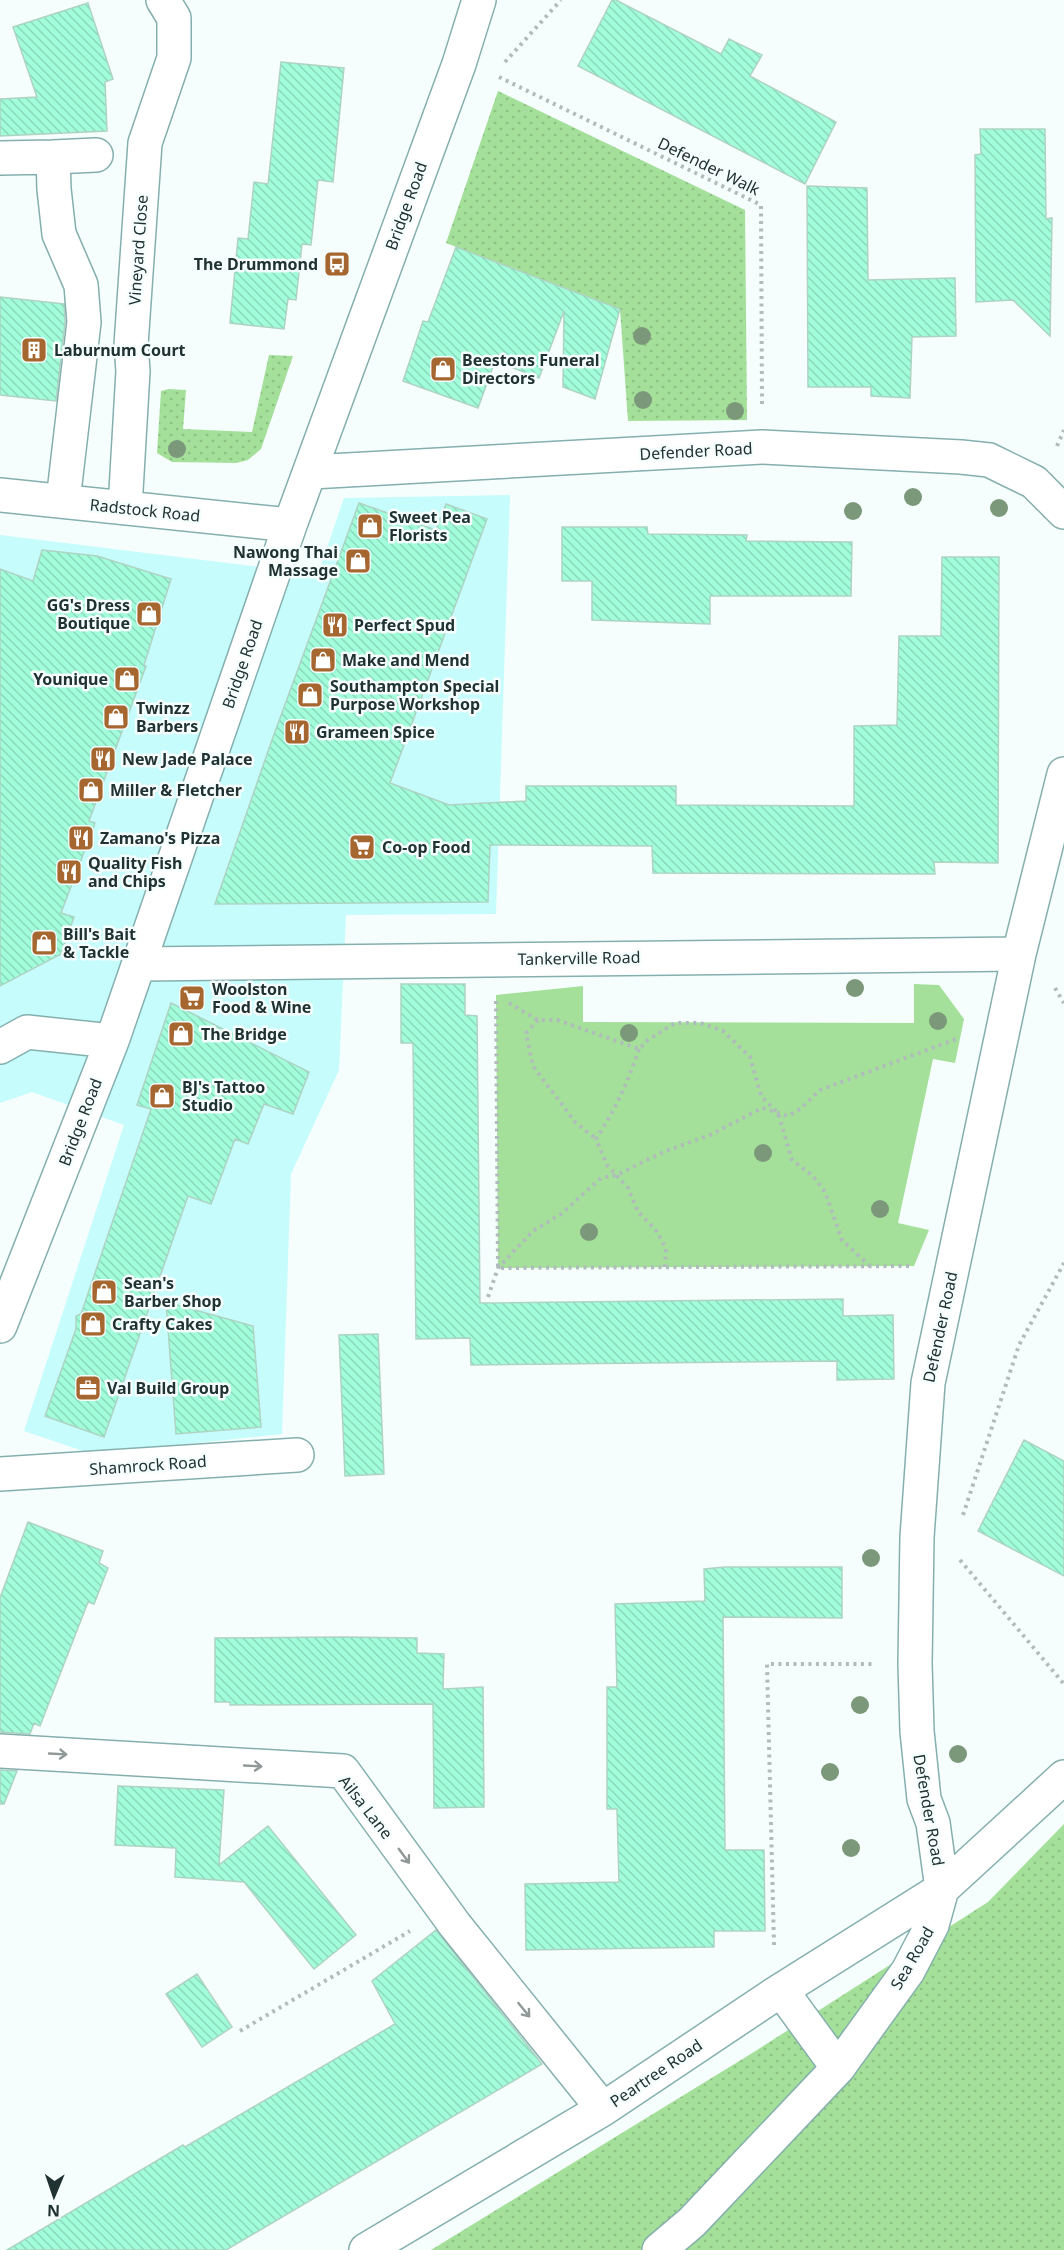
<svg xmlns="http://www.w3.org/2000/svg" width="1064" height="2250" font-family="'Noto Sans',sans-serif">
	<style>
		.built { fill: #c6fcfc }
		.grass { fill: url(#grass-dots) }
		.park { fill: #a4e099 }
		.building { fill: url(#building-back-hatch); stroke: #aed3c3; stroke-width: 1.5 }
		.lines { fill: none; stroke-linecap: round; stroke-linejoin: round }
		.minor-casing { stroke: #85afae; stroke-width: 36 }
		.path { stroke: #b0bcbb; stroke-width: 4; stroke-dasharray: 3 4.5; stroke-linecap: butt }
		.minor { stroke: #fff; stroke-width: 33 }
		.tree { fill: #7c987b }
		.oneway { stroke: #909898 }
		.labels { text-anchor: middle; stroke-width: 5; stroke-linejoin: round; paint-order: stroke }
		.street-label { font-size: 16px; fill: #213232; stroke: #f5fefd }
		.poi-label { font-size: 16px; font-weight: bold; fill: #213232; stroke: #f5fefd; text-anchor: start }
	</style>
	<defs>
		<pattern id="grass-dots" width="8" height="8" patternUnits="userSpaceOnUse" patternTransform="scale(1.5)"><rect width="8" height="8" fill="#a4e099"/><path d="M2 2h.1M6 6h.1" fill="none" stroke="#8dc184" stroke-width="1.8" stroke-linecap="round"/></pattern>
		<pattern id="building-back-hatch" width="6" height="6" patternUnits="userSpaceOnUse" patternTransform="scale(1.5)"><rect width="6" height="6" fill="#a1fdda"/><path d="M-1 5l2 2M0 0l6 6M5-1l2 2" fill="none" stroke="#8ad9bc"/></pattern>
	</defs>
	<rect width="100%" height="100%" fill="#f5fefd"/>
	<!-- built -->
	<path class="built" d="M510,495l-14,419 -150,1 -7,155 -48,104 -9,260 -190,20 -68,-23 100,-306 -92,-33 -32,11v-568l318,39 26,-76z"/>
	<!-- grass -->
	<path class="grass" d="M498,91l247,119 2,210 -119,1 -8,-112 -174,-66z
		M269,355l24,1 -32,93 -13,11 -12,3 -64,-1 -15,-9 4,-62 8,-2 17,1 -3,39 69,3z
		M1064,1824v426h-633l323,-198 234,-150z"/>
	<!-- park -->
	<path class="park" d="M914,984l25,1 25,34 -9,44 -22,-4 -35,164 31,7 -15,36 -416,2 -2,-273 87,-9v36l331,1z"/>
	<!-- building -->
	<path class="building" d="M612,0h4l105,54 8,-15 33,16 -12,21 86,46 -31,62 -227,-118z
		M88,3l25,76 -8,3 2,49 -107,5v-37l37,-2 -24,-70z
		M281,62l63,6 -11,114 -15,-2 -7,65 -9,-1 -6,56 -8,-1 -4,30 -54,-6 8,-85 10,1 6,-57 14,2z
		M980,129h65l1,90 6,-1 -2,118 -37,-36 -37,2 -1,-147 6,-1z
		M807,186l60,2 1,92 87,-2 1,58 -44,1 -2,61 -39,-2v-9h-63z
		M456,247l164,62 -25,90 -32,-12 1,-76 -25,67 -44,-17 -17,47 -75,-27 20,-60 5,1z
		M0,297l64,7 1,18 -9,79 -56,-6z
		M359,503l77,27 10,-26 41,15 -97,264 59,22 77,-4v-15h150v19l178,1v-80l43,-1 2,-89h42l1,-79h57l-1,306 -64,-1 1,12 -282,-1 -1,-27 -162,-1 -2,57 -273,2 57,-164z
		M562,527h85l1,7 99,1 -1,6 106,1 -1,54h-141v28l-118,-4v-39h-30z
		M42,550l55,6 74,23 -27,86 2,1 -57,155 6,2 -34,90 13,4 -13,37 -61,32v-417l33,12z
		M401,984h64v31l12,1 3,287 363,-4v17l50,-1 1,64 -57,1v-19l-366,4 -1,-27 -54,1 -3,-296h-12z
		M171,1003l138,69 -16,42 -29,-10 -16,40 -13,-5 -24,65 -23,-8 -84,241 -59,-21 31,-87v-13l5,-2 70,-205 -14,-4z
		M166,1302l87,24 8,101 -85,7z
		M378,1334l6,140 -39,2 -6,-141z
		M1024,1440l40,21v115l-86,-45z
		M28,1522l75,29 -4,12 9,5 -14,36 -6,-2 -48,124 -6,-3 -4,11 -30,-2v-134z
		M725,1567h117v51l-119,-1 2,233h39l1,81h-51v16l-188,3 -1,-66 94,-2 -2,-73h-10v-122h10l-2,-83 90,-3 -1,-32z
		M342,1637l75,1v15l27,1 -1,35 40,-2 1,120 -50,1 -1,-104 -203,1v-3h-15v-64z
		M0,1770l17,1 -13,33h-4z
		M118,1786l106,4 -5,75 49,-39 88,109 -42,34 -70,-87 -69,-5 1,-29 -61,-3z
		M436,1930l106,134 -316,186h-219l176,-105 2,2 210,-123 -23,-43z
		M197,1974l35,53 -30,20 -36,-53z"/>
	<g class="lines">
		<defs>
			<path id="minor" d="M53,157l43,-2
				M0,158l53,-1 1,32 5,45 22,51 3,37 -21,179
				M311,472l451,-25 199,10 28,3 45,22 30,30
				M0,495l290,30
				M125,508l8,-137 -2,-26 14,-202 29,-85v-40l-11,-18
				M139,964l880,-10
				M0,1047l27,-15 85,9
				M0,1326l112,-285 178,-516 169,-461 20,-64
				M0,1474l297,-19
				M0,1751l343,20 112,154 148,184
				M781,1990l57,78
				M366,2250l237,-141 172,-115 167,-105 122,-112
				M659,2250l33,-28 146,-154 70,-97 24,-46 10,-36 -9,-66 -9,-24 -7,-68 -2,-67 2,-127 11,-154 91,-429 45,-180"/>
		</defs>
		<!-- minor casing -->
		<use href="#minor" class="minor-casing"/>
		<!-- path -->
		<path class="path" d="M505,62l56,-62
			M499,77l262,128 1,199
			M1057,446l7,-16
			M1055,988l9,15
			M496,1001l2,267 412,-2
			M509,1003l29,17h19l82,29 9,-9 27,-17h25l23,8 27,26 11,39 17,17 14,47 21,16 12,16 17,48 28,26
			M538,1020l-12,13 7,33 42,56 21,17
			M639,1049c-11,33 -24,61 -43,90l11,26 21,23 10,24 17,17 11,19 -1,19
			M488,1297l10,-29 35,-37 28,-17 40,-36 16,-3 46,-23 47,-17 52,-27 26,8 12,-7 20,-19 139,-52
			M963,1515l56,-170 45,-82
			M960,1560l104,124
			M774,1945l-7,-281h108
			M240,2031l170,-100"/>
		<!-- minor -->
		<use href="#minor" class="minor"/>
	</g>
	<!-- trees -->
	<g class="tree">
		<circle cx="642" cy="336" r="9"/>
		<circle cx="643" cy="400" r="9"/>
		<circle cx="735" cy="411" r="9"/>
		<circle cx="177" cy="449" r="9"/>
		<circle cx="913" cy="497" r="9"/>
		<circle cx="999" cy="508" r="9"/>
		<circle cx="853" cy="511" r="9"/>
		<circle cx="855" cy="988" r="9"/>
		<circle cx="938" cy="1021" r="9"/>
		<circle cx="629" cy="1033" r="9"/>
		<circle cx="763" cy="1153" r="9"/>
		<circle cx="880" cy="1209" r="9"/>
		<circle cx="589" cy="1232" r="9"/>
		<circle cx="871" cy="1558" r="9"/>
		<circle cx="860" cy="1705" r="9"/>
		<circle cx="958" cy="1754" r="9"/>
		<circle cx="830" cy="1772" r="9"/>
		<circle cx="851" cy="1848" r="9"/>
	</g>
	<!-- one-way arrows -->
	<defs><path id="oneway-shaft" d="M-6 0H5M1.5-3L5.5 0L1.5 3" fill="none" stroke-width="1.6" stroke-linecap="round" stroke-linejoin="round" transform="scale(1.5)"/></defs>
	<g class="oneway">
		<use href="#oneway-shaft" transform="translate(58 1754) rotate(3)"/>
		<use href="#oneway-shaft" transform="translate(253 1766) rotate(3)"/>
		<use href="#oneway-shaft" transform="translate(404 1856) rotate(54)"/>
		<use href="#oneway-shaft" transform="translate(524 2010) rotate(51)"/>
	</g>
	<!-- icons -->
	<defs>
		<symbol id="bus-square" viewBox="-11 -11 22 22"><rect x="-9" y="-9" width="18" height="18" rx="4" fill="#a6662f" stroke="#f5fefd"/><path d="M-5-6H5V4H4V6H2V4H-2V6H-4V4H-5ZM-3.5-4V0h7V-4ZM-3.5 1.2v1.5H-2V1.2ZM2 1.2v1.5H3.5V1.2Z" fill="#fff"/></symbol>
		<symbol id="building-square" viewBox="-11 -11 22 22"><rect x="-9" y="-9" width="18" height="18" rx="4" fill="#a6662f" stroke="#f5fefd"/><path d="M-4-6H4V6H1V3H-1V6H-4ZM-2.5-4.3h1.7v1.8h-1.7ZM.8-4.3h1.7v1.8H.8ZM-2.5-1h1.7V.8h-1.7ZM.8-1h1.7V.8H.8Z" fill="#fff"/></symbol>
		<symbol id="shop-square" viewBox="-11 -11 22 22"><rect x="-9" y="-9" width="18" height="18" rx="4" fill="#a6662f" stroke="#f5fefd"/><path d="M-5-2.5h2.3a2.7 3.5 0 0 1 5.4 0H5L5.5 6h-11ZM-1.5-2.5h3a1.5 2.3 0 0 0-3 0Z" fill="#fff"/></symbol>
		<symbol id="restaurant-square" viewBox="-11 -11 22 22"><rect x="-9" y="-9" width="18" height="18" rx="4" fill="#a6662f" stroke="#f5fefd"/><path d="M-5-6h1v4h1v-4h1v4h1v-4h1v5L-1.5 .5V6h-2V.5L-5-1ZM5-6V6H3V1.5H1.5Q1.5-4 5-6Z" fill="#fff"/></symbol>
		<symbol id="supermarket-square" viewBox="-11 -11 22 22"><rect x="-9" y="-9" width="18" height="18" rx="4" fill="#a6662f" stroke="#f5fefd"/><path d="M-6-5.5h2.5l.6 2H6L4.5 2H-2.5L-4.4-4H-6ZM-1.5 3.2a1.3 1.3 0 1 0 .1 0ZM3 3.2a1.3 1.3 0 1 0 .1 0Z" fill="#fff"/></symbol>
		<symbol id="office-square" viewBox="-11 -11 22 22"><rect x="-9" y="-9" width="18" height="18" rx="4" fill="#a6662f" stroke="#f5fefd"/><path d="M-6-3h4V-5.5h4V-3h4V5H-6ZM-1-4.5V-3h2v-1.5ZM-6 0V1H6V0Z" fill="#fff"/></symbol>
	</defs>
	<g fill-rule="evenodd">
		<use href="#bus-square" x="322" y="249" width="30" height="30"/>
		<use href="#building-square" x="19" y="335" width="30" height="30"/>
		<use href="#shop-square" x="428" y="354" width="30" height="30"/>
		<use href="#shop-square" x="355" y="511" width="30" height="30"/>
		<use href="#shop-square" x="343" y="546" width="30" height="30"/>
		<use href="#shop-square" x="134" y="599" width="30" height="30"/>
		<use href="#restaurant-square" x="320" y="610" width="30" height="30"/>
		<use href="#shop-square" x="308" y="645" width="30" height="30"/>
		<use href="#shop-square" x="112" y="664" width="30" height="30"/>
		<use href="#shop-square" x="295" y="680" width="30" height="30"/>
		<use href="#shop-square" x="101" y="702" width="30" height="30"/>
		<use href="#restaurant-square" x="282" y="717" width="30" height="30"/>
		<use href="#restaurant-square" x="88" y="744" width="30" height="30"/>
		<use href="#shop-square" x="76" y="775" width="30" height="30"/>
		<use href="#restaurant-square" x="66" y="823" width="30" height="30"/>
		<use href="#supermarket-square" x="347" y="832" width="30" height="30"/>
		<use href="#restaurant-square" x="54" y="857" width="30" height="30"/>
		<use href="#shop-square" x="29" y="928" width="30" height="30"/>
		<use href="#supermarket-square" x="177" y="983" width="30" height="30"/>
		<use href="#shop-square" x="166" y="1019" width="30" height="30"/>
		<use href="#shop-square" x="147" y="1081" width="30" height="30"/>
		<use href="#shop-square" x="89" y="1277" width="30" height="30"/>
		<use href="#shop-square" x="78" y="1309" width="30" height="30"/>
		<use href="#office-square" x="73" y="1373" width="30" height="30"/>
	</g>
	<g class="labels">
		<!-- street labels -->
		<g class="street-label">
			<text transform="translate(709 166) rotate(26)" y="6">Defender Walk</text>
			<text transform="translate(406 206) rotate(-70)" y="6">Bridge Road</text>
			<text transform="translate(138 250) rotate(-86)" y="6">Vineyard Close</text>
			<text transform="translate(696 451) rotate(-3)" y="6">Defender Road</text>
			<text transform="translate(145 510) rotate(6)" y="6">Radstock Road</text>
			<text transform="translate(242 664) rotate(-71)" y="6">Bridge Road</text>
			<text transform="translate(579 958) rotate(-1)" y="6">Tankerville Road</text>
			<text transform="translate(80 1122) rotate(-69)" y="6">Bridge Road</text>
			<text transform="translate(940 1327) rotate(-78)" y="6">Defender Road</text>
			<text transform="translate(148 1465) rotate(-4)" y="6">Shamrock Road</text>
			<text transform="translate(366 1807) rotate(52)" y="6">Ailsa Lane</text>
			<text transform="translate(929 1810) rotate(80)" y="6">Defender Road</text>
			<text transform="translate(912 1958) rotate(-60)" y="6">Sea Road</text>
			<text transform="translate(656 2073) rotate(-34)" y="6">Peartree Road</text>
		</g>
		<!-- poi labels -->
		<g class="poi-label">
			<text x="318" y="270" text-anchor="end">The Drummond</text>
			<text x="54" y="356">Laburnum Court</text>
			<text x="462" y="366">Beestons Funeral<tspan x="462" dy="18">Directors</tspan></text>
			<text x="389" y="523">Sweet Pea<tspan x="389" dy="18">Florists</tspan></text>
			<text x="338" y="558" text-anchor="end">Nawong Thai<tspan x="338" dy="18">Massage</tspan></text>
			<text x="130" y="611" text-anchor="end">GG's Dress<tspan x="130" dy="18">Boutique</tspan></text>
			<text x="354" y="631">Perfect Spud</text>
			<text x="342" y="666">Make and Mend</text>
			<text x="108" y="685" text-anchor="end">Younique</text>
			<text x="330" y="692">Southampton Special<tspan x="330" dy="18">Purpose Workshop</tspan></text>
			<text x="136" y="714">Twinzz<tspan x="136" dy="18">Barbers</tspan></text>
			<text x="316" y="738">Grameen Spice</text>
			<text x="122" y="765">New Jade Palace</text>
			<text x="110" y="796">Miller &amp; Fletcher</text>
			<text x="100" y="844">Zamano's Pizza</text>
			<text x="382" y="853">Co-op Food</text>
			<text x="88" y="869">Quality Fish<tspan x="88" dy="18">and Chips</tspan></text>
			<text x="63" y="940">Bill's Bait<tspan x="63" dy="18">&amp; Tackle</tspan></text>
			<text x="212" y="995">Woolston<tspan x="212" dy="18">Food &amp; Wine</tspan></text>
			<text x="201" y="1040">The Bridge</text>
			<text x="182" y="1093">BJ's Tattoo<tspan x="182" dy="18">Studio</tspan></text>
			<text x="124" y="1289">Sean's<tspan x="124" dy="18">Barber Shop</tspan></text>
			<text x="112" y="1330">Crafty Cakes</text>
			<text x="107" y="1394">Val Build Group</text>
		</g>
	</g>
	<!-- north arrow -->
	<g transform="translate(54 2196) rotate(182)" stroke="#f5fefd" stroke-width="4.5" paint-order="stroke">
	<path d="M0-4.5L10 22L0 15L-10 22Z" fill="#213232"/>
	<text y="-9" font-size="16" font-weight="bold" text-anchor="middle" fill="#213232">N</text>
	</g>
</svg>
